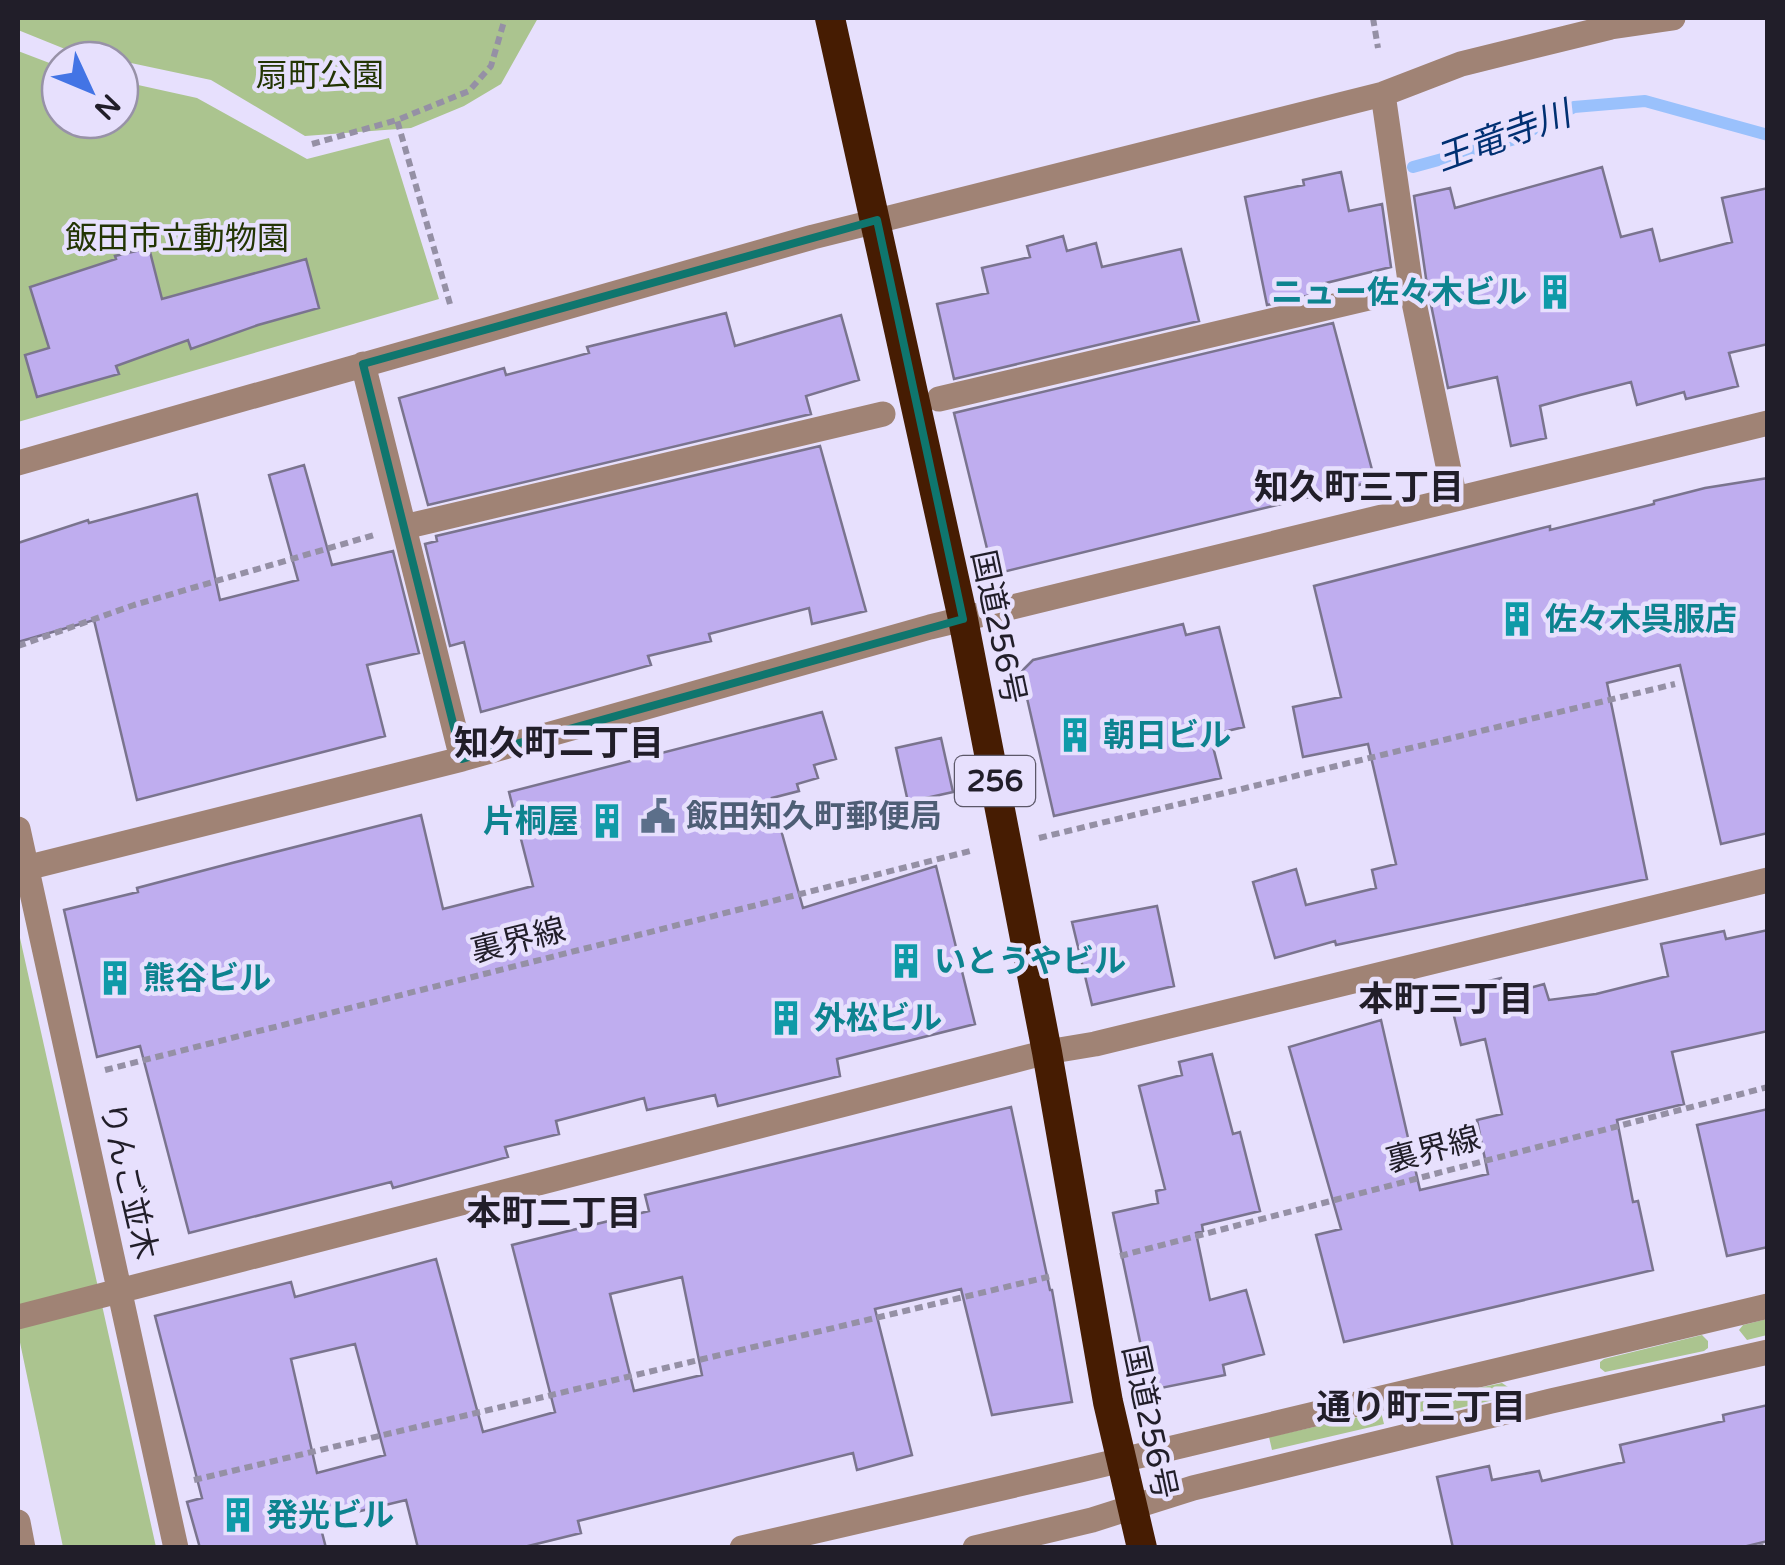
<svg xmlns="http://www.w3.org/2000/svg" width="1785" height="1565" font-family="'Varela Round','Noto Sans JP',sans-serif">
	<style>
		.green { fill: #abc48f }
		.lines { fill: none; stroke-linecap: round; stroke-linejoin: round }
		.stream { stroke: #9ac1fc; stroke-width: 12 }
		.building { fill: #bfadef; stroke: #7a748e; stroke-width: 2.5; fill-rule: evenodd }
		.path { stroke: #9590a5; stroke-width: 6; stroke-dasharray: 8 5; stroke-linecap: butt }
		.minor { stroke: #a08375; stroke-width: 25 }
		.highway { stroke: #461c02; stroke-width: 30 }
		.marked { fill: none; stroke: #0f766e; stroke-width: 8; stroke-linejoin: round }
		.labels { text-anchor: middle; stroke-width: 9; stroke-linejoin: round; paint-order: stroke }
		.shield { fill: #e7e0fd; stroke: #5c5869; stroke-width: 2.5 }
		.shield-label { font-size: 30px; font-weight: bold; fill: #211e29 }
		.park-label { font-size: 32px; fill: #233504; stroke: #e7e0fd }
		.culture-label { font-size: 32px; font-weight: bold; fill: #0d838f; stroke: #e7e0fd; text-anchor: start }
		.street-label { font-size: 32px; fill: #211e29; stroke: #e7e0fd }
		.service-label { font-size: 32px; font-weight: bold; fill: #4e5e75; stroke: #e7e0fd; text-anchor: start }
		.water-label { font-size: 35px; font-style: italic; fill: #003072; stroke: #e7e0fd }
		.neighbourhood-label { font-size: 35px; font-weight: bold; fill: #211e29; stroke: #e7e0fd }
	</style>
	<rect width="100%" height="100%" fill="#e7e0fd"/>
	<!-- green -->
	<path class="green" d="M18,18h520l-37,66 -37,22 -53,22 -106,8 -94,-56 -146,-31 -47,-19z
		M18,51l42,16v53h60v-39l77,17 110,61 82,-21 50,161 -421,123z
		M18,929l138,618h-93l-45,-214z
		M1767,1319v16l-20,5 -8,-10 4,-5z
		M1702,1335l6,6v7l-4,3 -99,21 -5,-4v-6l4,-3z
		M1502,1383l6,4 -6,11 -93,22 -6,-11 4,-6z
		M1381,1412l3,12 -112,26 -3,-13z"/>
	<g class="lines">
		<!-- stream -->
		<path class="stream" d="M1413,167l102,-28 59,-32 71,-6 123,34"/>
	</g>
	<!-- building -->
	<path class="building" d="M1602,167l19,70 31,-8 8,32 72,-19 -10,-44 46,-10v156l-39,9 9,33 -52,13 -2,-7 -47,13 -6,-23 -51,13 -40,11 6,32 -35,8 -14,-69 -49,11 -21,-103 -13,-89 36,-8 5,20z
		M1341,172l8,39 33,-7 9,63 -69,17 2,8 -57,13 -22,-108 59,-12 -1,-5z
		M1063,236l4,15 29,-8 6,24 79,-18 18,72 -245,58 -17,-75 51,-11 -6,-25 48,-11 -3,-11z
		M149,248l13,51 144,-40 13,49 -61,17 -67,24 -3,-9 -72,26 3,8 -82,23 -12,-42 24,-7 -19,-61 86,-28 -1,-3z
		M726,313l9,33 106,-31 18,65 -53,16 5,18 -383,91 -29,-107 105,-30 2,7 83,-22 -2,-6z
		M1333,323l42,158 -372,91 -12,-7 -37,-152z
		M820,446l46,165 -54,13 -3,-16 -100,26 2,7 -63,15 3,9 -170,47 -17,-70 -14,4 -25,-102 12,-3 -1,-5z
		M304,465l28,100 61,-14 26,102 -52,12 18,71 -248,64 -43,-180 -76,22v-99l70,-23 1,3 108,-29 23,106 78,-20 -29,-105z
		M1768,478v355l-47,11 -41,-179 -73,18 40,196 -311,66 -1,-4 -60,17 -22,-76 43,-13 10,36 70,-17 -4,-18 24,-6 -28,-120 -65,13 -10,-50 48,-10 -27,-111 236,-60v4l104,-26v-3l51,-13z
		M1183,624l3,11 33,-8 25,100 -34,8 11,43 -167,38 -33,-144 12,-12z
		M822,712l14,47 -22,6 4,13 -21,6 2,7 -27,7 31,110 133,-42 39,158 -138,35 3,17 -122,30 -3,-11 -68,15 -3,-12 -88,23 3,13 -54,13 3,10 -115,31 -2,-6 -202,51 -49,-187 -43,11 -33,-147 74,-18 -1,-4 95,-25 189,-48 22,94 90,-23 -24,-94z
		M941,738l12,54 -45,10 -12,-54z
		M1157,906l17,80 -82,19 -20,-83z
		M1768,930v101l-96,21 12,52 -67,16 16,82 5,-1 15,69 -309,72 -28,-107 25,-6 -52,-182 92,-27 39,170 68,-16 -11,-54 25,-6 -17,-75 -24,6 -13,-54 53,-13 4,17 39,-11 5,16 47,-6 72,-18 -7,-32 63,-13 2,8z
		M1212,1054l21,80 7,-2 20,79 -58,14 1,6 -7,2 14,67 36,-10 18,64 -41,11 2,10 -64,13 -14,-13 -34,-162 45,-10 -2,-12 9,-2 -26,-103 43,-11 -3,-13z
		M1011,1107l39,183h2l20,112 -80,13 -31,-126 -86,20 37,146 -55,15 -4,-17 -275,68 3,12 -61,15h-102l-12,-48 -87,21 7,27h-126l-13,-46 15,-4 -47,-182 136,-34 4,15 141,-38 47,173 72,-20 -43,-167 137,-34 -4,-16zM682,1277l20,98 -68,16 -24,-97zM355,1344l30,111 -68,18 -26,-114z
		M1768,1109v138l-41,9 -30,-131z
		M1768,1405v136l-29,7h-286l-16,-71 52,-11 3,14 47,-9 3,10 82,-19 -4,-17 104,-24 -1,-6z"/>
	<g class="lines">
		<!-- path -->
		<path class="path" d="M1373,18l5,30
			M312,144l85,-24
			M450,304l-53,-184 72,-29 22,-25 14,-48
			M18,646l116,-41 240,-70
			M1039,838l636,-154
			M105,1070l865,-219
			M1120,1256l648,-169
			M194,1480l858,-204
			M1756,1548l12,-3"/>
		<!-- minor -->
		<path class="minor" d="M1383,94l28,194 44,211
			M363,364l99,395
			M939,399l472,-111
			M18,463l795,-226 570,-143 78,-30 150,-37 62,-9
			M404,527l479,-113
			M18,829l158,719
			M18,870l444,-111 468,-132 838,-204
			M18,1317l1029,-265 48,-8 673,-164
			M18,1522l5,26
			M742,1548l338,-78 688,-164
			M975,1548l117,-28 101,-32 358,-87 217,-49"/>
		<!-- highway -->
		<path class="highway" d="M830,18l133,601 84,433 61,350 34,146"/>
	</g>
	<!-- marked area -->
	<path class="marked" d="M877,220l86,399 -501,140 -99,-395z"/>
	<!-- icons -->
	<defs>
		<symbol id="building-bare" viewBox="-9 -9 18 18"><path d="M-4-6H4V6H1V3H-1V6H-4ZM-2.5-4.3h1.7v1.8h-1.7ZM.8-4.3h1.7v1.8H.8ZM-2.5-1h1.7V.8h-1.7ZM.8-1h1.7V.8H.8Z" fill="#0f9aa8" stroke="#e7e0fd" stroke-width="2.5" paint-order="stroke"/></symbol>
		<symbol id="civic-bare" viewBox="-9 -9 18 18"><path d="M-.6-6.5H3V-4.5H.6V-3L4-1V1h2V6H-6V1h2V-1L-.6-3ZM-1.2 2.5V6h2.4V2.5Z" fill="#5c6f8a" stroke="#e7e0fd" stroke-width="2.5" paint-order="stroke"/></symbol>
	</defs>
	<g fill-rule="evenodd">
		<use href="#building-bare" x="1530" y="267" width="50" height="50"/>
		<use href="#building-bare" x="1492" y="594" width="50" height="50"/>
		<use href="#building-bare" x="1050" y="710" width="50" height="50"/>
		<use href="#civic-bare" x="633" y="791" width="50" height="50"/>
		<use href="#building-bare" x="582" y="796" width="50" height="50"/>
		<use href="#building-bare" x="881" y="936" width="50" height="50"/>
		<use href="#building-bare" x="90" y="953" width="50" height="50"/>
		<use href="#building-bare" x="761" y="993" width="50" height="50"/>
		<use href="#building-bare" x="213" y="1490" width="50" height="50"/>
	</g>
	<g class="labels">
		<!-- shield labels -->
		<rect class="shield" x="955" y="756" width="80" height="50" rx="8"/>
		<g class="shield-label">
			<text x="995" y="791">256</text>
		</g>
		<!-- park labels -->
		<g class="park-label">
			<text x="320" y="86">扇町公園</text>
			<text x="177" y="249">飯田市立動物園</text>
		</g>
		<!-- culture labels -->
		<g class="culture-label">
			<text x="1527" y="303" text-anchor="end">ニュー佐々木ビル</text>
			<text x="1545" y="630">佐々木呉服店</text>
			<text x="1103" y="746">朝日ビル</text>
			<text x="579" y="832" text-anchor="end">片桐屋</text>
			<text x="934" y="972">いとうやビル</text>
			<text x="143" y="989">熊谷ビル</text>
			<text x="814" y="1029">外松ビル</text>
			<text x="266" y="1526">発光ビル</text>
		</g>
		<!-- street labels -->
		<g class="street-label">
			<text transform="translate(999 627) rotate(78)" y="11">国道256号</text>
			<text transform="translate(518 940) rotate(-14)" y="11">裏界線</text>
			<text transform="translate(1433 1149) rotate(-15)" y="11">裏界線</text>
			<text transform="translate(129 1181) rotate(77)" y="11">りんご並木</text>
			<text transform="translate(1150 1422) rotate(78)" y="11">国道256号</text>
		</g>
		<!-- service labels -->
		<g class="service-label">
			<text x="686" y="827">飯田知久町郵便局</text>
		</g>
		<!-- water labels -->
		<g class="water-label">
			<text transform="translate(1503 136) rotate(-20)" y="12">王竜寺川</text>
		</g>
		<!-- neighbourhood labels -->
		<g class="neighbourhood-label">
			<text x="1359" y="499">知久町三丁目</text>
			<text x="559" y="755">知久町二丁目</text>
			<text x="1446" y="1011">本町三丁目</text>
			<text x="554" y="1225">本町二丁目</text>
			<text x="1421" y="1419">通り町三丁目</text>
		</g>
	</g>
	<!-- border -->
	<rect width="1785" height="1565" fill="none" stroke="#211e29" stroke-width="40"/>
	<!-- north arrow -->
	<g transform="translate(90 90) rotate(134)"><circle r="48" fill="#e7e0fd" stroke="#9892a8" stroke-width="2.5"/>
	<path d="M0-8L18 38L0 25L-18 38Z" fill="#4374e5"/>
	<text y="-15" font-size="28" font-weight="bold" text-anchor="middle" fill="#211e29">N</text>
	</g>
</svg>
